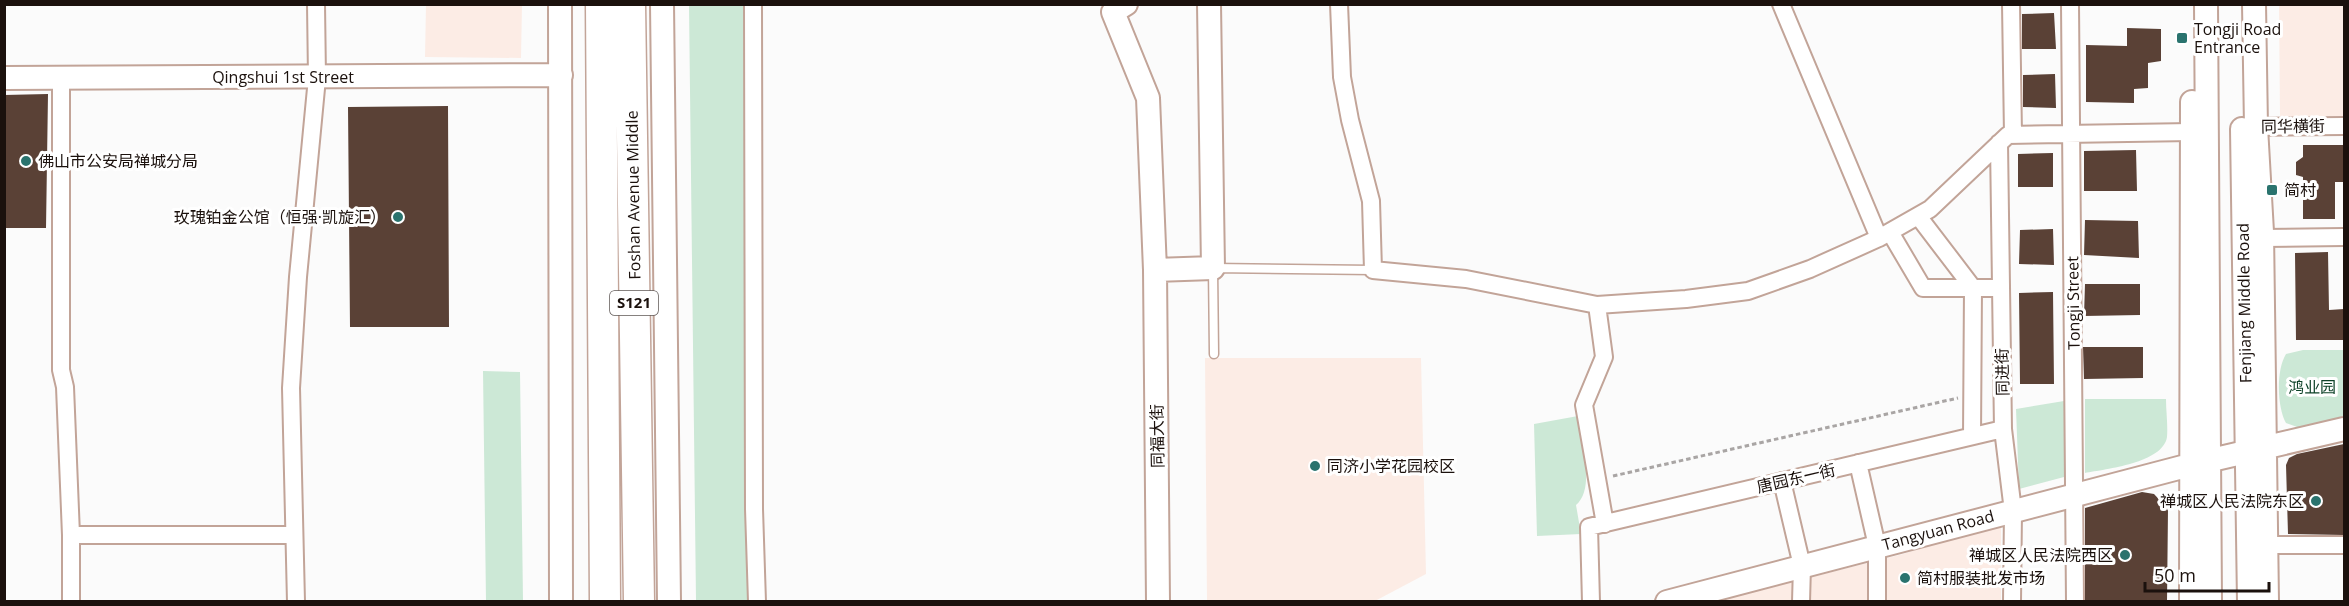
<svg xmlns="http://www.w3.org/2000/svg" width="2349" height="606" font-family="'Open Sans','Noto Sans SC',sans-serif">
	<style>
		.built { fill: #fcece5 }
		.green { fill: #cce8d6 }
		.building { fill: #5a4136 }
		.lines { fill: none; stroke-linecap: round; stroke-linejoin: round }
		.lane-casing { stroke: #c2a498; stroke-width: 11 }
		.street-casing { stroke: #c2a498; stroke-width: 20 }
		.secondary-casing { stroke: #c2a498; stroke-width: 26 }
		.highway-casing { stroke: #c2a498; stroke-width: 33 }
		.path { stroke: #a9a5a4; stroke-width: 3; stroke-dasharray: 4.5 3; stroke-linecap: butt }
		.lane { stroke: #fff; stroke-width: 8 }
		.street { stroke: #fff; stroke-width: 16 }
		.secondary { stroke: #fff; stroke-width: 22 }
		.highway { stroke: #fff; stroke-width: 30 }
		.poi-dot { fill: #2a736e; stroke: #fff; stroke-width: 2 }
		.labels { text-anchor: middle; stroke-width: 6; stroke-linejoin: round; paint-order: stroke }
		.shield { fill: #fff; stroke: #5f5856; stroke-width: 1.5 }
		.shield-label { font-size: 15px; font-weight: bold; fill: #1b110d }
		.poi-label { font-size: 16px; fill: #1b110d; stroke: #fff; text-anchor: start }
		.street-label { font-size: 16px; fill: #1b110d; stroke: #fff }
		.park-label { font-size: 16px; fill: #0e4229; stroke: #fff }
	</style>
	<rect width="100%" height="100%" fill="#fbfbfb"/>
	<!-- built -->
	<path class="built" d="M426,5h96l-1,53 -96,-1z
		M2279,5h65v111l-64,1z
		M1205,358h216l5,216 -51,27h-168z
		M2001,523v78l-288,1 190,-48z"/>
	<!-- green -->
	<path class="green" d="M689,5h58l5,596h-56z
		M2303,350h41v66l-44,12 -14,-5c-9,-16 -10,-53 0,-69z
		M483,371l37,1 3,229h-37z
		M2085,399h81c0,12 2,26 1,38 -4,26 -61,32 -82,36z
		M2064,401v76l-45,12 -3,-80z
		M1578,416c3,24 18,72 -2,89l5,29 -44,2 -3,-112z"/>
	<!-- building -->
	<path class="building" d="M2054,13l2,36h-34v-35z
		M2127,28l34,1v32l-13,2v25l-14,1v14l-48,-1v-57l41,1z
		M2055,74l1,34 -33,-1v-32z
		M48,94l-2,134h-42v-133z
		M448,106l1,221h-99l-2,-220z
		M2303,145h41v37h-9v37h-32v-42l-7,-2v-13l7,-5z
		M2136,150l1,41h-53v-40z
		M2053,153v34h-35v-33z
		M2085,220l53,1 1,37 -55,-3z
		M2053,229l1,36 -35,-1 1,-34z
		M2328,252l1,58 15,-1v31h-48l-1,-87z
		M2085,284h55v31l-56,1z
		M2053,292l1,92h-34l-1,-91z
		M2083,347h60v31l-59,1z
		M2344,444v91l-56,-1 -2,-69 3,-7 8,-4z
		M2142,492l12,2 14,15 -1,93h-82v-94z"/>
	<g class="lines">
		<defs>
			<path id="lane" d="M1214,354l-1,-86 160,2"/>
			<path id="street" d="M753,4l1,505 3,93
				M1339,4l3,73 8,43 21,81 2,69 93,9 131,26 89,-6 62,-8 62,-22 69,-31 51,-29 78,-74 184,-3
				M1781,4l98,234
				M2011,4l2,131
				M2070,4l5,598
				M61,78v292l4,17 6,148v67
				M2246,127l98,-1
				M1999,143l4,286 10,82 -1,91
				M1918,216l55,72h28
				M1890,232l33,56h50l-1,148
				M2262,238l82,-1
				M1597,305l7,52 -20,48 21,119
				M1858,463l19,83v56
				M1782,481l20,85 -1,36
				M71,535h223
				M2267,545h77
				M296,602l-5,-214 7,-111 19,-199 -1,-74
				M1591,602l-2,-75 414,-98"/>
			<path id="secondary" d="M560,4l1,598
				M662,4l7,598
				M1126,4l-13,8 35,86 7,172
				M2206,4l4,598
				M2254,4l2,123 6,105 5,370
				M4,78l557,-3
				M2242,129l7,473
				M1158,602l-3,-332 58,-2 -4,-264
				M1667,602l523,-137 154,-36
				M2191,602l1,-500"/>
			<path id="highway" d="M601,4l4,598
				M630,4l9,598"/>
		</defs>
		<!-- lane casing -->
		<use href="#lane" class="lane-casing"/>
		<!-- street casing -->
		<use href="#street" class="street-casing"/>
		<!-- secondary casing -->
		<use href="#secondary" class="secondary-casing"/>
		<!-- highway casing -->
		<use href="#highway" class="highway-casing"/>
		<!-- path -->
		<path class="path" d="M1613,476l345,-78"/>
		<!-- lane -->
		<use href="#lane" class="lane"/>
		<!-- street -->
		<use href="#street" class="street"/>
		<!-- secondary -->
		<use href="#secondary" class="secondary"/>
		<!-- highway -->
		<use href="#highway" class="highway"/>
	</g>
	<!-- markers -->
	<g class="poi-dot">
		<rect x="2176" y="32" width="12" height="12" rx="3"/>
		<circle cx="26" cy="161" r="6"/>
		<rect x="2266" y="184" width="12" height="12" rx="3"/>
		<circle cx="398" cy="217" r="6"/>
		<circle cx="1315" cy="466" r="6"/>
		<circle cx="2316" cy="501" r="6"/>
		<circle cx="2125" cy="555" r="6"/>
		<circle cx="1905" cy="578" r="6"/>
	</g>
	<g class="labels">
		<!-- shield labels -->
		<rect class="shield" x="610" y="291" width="48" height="24" rx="4.5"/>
		<g class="shield-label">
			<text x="634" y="308">S121</text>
		</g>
		<!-- poi labels -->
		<g class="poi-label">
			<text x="2194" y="35">Tongji Road<tspan x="2194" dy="18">Entrance</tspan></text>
			<text x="38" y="167">佛山市公安局禅城分局</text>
			<text x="2284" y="196">简村</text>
			<text x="386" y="223" text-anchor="end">玫瑰铂金公馆（恒强·凯旋汇）</text>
			<text x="1327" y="472">同济小学花园校区</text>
			<text x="2304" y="507" text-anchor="end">禅城区人民法院东区</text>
			<text x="2113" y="561" text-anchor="end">禅城区人民法院西区</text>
			<text x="1917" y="584">简村服装批发市场</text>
		</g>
		<!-- street labels -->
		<g class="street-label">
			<text x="283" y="83">Qingshui 1st Street</text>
			<text transform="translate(2293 126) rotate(-1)" y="6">同华横街</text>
			<text transform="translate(633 195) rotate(-91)" y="6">Foshan Avenue Middle</text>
			<text transform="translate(2073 303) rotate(-91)" y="6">Tongji Street</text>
			<text transform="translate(2244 303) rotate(-91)" y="6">Fenjiang Middle Road</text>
			<text transform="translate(2002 372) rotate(-91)" y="6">同进街</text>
			<text transform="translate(1157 436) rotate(-91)" y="6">同福大街</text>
			<text transform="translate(1796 478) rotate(-13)" y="6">唐园东一街</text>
			<text transform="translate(1938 530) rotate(-15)" y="6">Tangyuan Road</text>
		</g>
		<!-- park labels -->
		<g class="park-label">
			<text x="2312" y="393">鸿业园</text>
		</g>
	</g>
	<!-- border -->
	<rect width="2349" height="606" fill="none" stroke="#1b110d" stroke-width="12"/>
	<!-- scale -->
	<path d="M2145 582v9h124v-9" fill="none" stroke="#1b110d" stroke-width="3"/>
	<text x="2154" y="582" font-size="18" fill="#1b110d" stroke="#ffffff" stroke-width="4.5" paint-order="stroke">50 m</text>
</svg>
